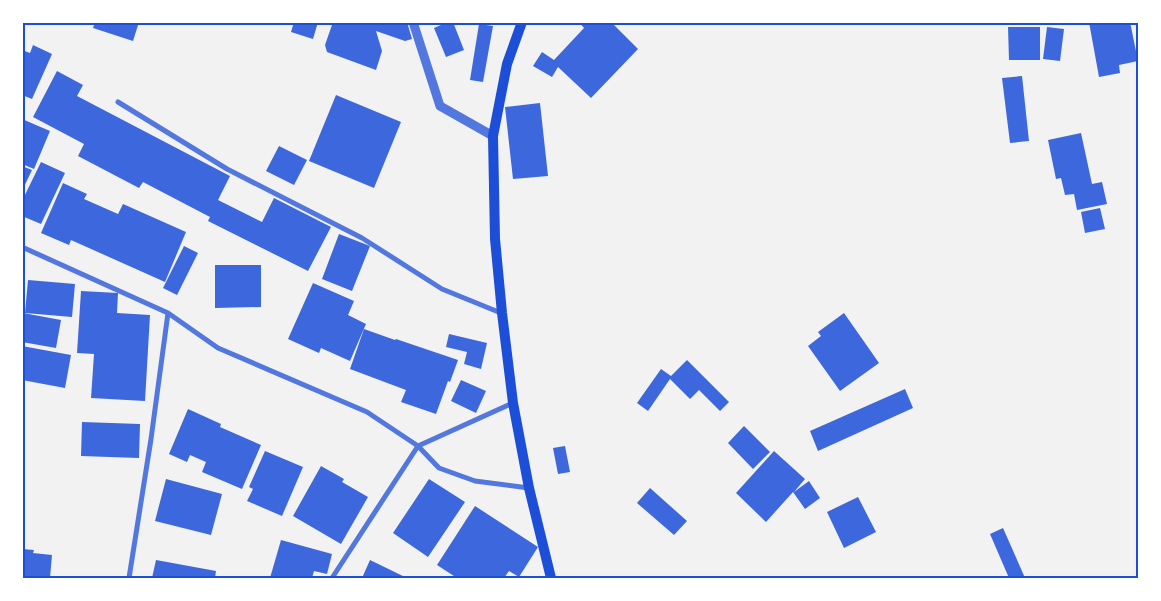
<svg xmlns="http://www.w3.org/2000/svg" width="1161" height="601" font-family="Poppins,sans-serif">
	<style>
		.building { fill: #3d67dc }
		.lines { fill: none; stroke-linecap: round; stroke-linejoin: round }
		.minor { stroke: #5277de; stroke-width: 5 }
		.tertiary { stroke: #5277de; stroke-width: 9 }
		.secondary { stroke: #1d4ed8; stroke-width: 10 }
		.neatline { fill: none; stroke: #1d4ed8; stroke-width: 2 }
	</style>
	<rect width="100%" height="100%" fill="#f2f2f2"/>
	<!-- building -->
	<path class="building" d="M95,22h44l-6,19 -40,-13z
		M294,22h24l-5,17 -22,-7z
		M333,22h74l5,17 -7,2 -29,-10 6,20 -6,19 -49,-18 -2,-7z
		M448,22h5l11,28 -18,7 -12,-29z
		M579,22h32l27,27 -47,49 -33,-31 -6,10 -19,-11 9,-14 12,8 30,-32z
		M1089,22h41l8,39 -19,4 1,8 -21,4z
		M479,24l14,2 -10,56 -13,-2z
		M1008,27h32v33h-31z
		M1047,27l17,2 -4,32 -17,-2z
		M33,45l19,9 -20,45 -10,-4v-45l8,3z
		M57,71l26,14 -6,11 153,80 -12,24 44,22 12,-24 57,29 -23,44 -100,-50 2,-4 -67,-35 -4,6 -61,-32 6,-12 -51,-27z
		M1022,76l7,65 -19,2 -8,-65z
		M336,95l65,27 -27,66 -65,-27z
		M540,103l8,73 -35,3 -8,-72z
		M22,119l28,12 -16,38 -12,-5z
		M1081,133l11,51 10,-2 5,22 -30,6 -3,-16 -9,1 -4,-17 -5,1 -8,-39z
		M279,146l28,14 -13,25 -28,-14z
		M41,162l24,11 -24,51 -19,-8v-15z
		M22,166l10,4 -10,21z
		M63,183l24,11 -3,5 34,15 5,-10 63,28 -21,50 -94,-42 -2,5 -28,-12z
		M1100,208l5,21 -20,4 -4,-21z
		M339,234l31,12 -18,45 -30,-12z
		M184,246l14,7 -21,42 -14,-7z
		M215,265h46v42l-46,1z
		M28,280l47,4 -3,33 -47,-4z
		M313,283l41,18 -6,14 18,9 -16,37 -29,-13 -2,5 -31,-14z
		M81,291l37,2 -1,20 33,2 -5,86 -54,-3 3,-44 -17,-1z
		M23,313l38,7 -5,28 -34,-6z
		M844,313l35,50 -39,28 -32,-45 13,-10 -3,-4z
		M364,329l31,11 1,-1 62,21 -8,22 -2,-1 -12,33 -35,-12 5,-12 -56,-21z
		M449,334l38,9 -6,26 -17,-5 3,-12 -21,-5z
		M22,346l49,9 -6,33 -43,-8z
		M687,360l42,42 -9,9 -21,-21 -9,9 -20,-20 -22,32 -11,-8 24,-34 10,7z
		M461,380l25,11 -10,22 -25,-12z
		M905,389l8,19 -95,43 -8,-20z
		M188,409l33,15 -1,3 41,18 -19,44 -40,-17 4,-10 -16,-7 -3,7 -18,-8z
		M82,422l58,2 -1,34 -58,-2z
		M744,426l26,26 -17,17 -25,-26z
		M565,446l5,26 -12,2 -5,-26z
		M265,451l38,16 -21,49 -35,-15 6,-12 -4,-2z
		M774,451l31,28 -11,13 15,-11 11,17 -15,11 -12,-17 -27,30 -30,-29z
		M321,466l23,13 -2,3 26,15 -27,47 -48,-28z
		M166,479l56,15 -11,41 -56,-14z
		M429,479l36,23 -37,55 -35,-24z
		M650,488l37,33 -13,14 -37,-32z
		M858,497l18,35 -32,16 -17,-36z
		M475,506l63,41 -19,30 -10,-6 -5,7h-47l-20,-13z
		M1003,528l22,50h-16l-19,-44z
		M281,540l51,14 -5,20 -13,-3 -2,7h-42z
		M22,549l12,1 -1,3 19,2 -2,23h-28z
		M156,560l60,11 -1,7h-63z
		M370,560l37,18h-45z"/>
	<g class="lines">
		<!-- minor -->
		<path class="minor" d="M118,102l109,67 135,69 80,51 59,24
			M22,247l146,66 50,35 149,64 51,34 21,22 36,13 54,7
			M129,578l22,-139 17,-126
			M332,578l86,-132 95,-43"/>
		<!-- tertiary -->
		<path class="tertiary" d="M413,22l27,84 53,30"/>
		<!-- secondary -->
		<path class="secondary" d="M522,22l-15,42 -14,72 2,103 7,74 11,90 16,85 22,90"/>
	</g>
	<!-- border -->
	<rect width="1161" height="601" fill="none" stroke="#ffffff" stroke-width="48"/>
	<rect x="24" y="24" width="1113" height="553" class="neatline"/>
</svg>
